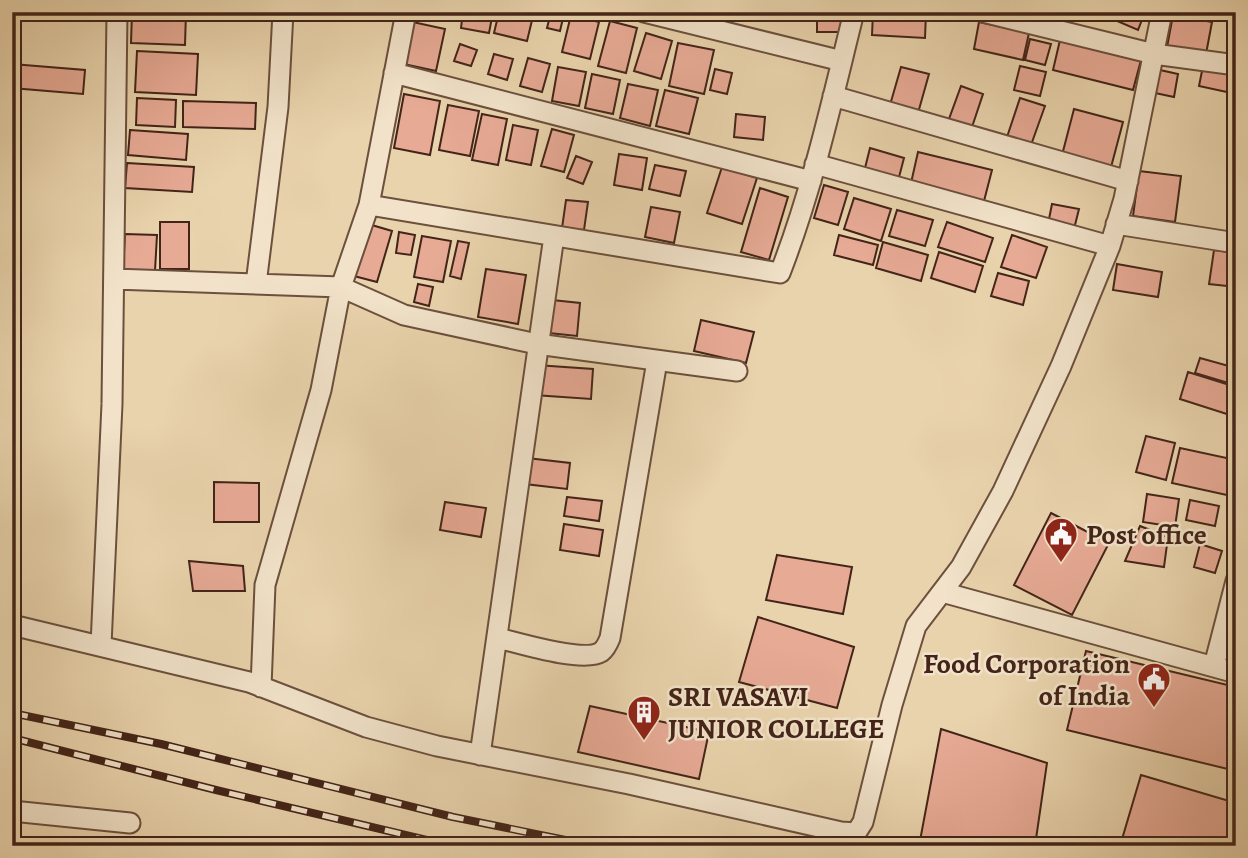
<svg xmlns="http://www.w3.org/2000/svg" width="1248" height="858" font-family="Alegreya,serif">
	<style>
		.building { fill: #e7aa95; stroke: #432418; stroke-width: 2 }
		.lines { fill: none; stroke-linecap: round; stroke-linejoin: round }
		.minor-casing { stroke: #6c503d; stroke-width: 23 }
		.minor { stroke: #f1e2c9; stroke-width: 19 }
		.rail-casing { stroke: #432418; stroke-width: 8 }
		.rail { stroke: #f1e2c9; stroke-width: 5; stroke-dasharray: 16; stroke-linecap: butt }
		.labels { text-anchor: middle; stroke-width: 5; stroke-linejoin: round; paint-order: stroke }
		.poi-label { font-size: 28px; font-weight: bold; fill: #432418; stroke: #f1e2c9; text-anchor: start }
	</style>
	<rect width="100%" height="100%" fill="#e9d3ac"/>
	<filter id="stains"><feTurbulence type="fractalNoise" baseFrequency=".00286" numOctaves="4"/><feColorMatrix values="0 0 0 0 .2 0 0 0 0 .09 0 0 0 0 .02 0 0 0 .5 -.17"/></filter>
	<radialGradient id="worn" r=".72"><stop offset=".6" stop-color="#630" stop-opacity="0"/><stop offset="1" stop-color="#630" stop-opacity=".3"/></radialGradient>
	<!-- building -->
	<path class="building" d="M132,12h54l-1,33 -54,-2z
		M463,12h30l-4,21 -28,-5z
		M499,12h35l-7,29 -33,-8z
		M551,12l13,2 -4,17 -13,-3z
		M718,12h25l-1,6z
		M817,12h24v20h-24z
		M873,12l53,1 -1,25 -53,-3z
		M1112,12h33l-7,18 -28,-12z
		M571,15l28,7 -9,37 -28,-7z
		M1173,15l39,7 -6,32 -39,-7z
		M408,21l37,8 -9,42 -37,-8z
		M610,21l27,7 -11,45 -28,-7z
		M979,22l50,11 -6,27 -49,-11z
		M646,33l26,8 -11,38 -27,-8z
		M1030,39l21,5 -6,21 -20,-5z
		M1060,40l81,20 -8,30 -80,-20z
		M678,43l36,7 -10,44 -35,-8z
		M460,44l17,6 -6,16 -17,-5z
		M137,51l61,3 -2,41 -61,-3z
		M494,54l19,5 -6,21 -19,-6z
		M528,58l22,6 -8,28 -22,-6z
		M12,64l73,6 -2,24 -71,-6z
		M1020,66l26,6 -6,24 -26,-6z
		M1203,66l33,6v22l-37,-8z
		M558,67l28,5 -7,34 -27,-5z
		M901,67l28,7 -11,39 -28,-8z
		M715,69l17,4 -5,21 -17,-4z
		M1160,70l18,4 -4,23 -19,-4z
		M592,74l28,6 -7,34 -28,-6z
		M628,84l30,6 -8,36 -30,-8z
		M961,86l22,8 -11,33 -23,-8z
		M665,90l33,8 -9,36 -33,-8z
		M404,94l36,7 -10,54 -36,-7z
		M137,98l39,2 -1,27 -39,-2z
		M1020,98l25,8 -14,39 -24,-8z
		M183,101l73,2 -1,26 -72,-2z
		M448,105l31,6 -9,45 -31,-6z
		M1074,109l49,13 -13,49 -49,-12z
		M482,114l25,5 -9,46 -26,-5z
		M736,114l29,3 -2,23 -29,-3z
		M513,125l25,5 -7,35 -25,-5z
		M552,129l22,6 -10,37 -23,-6z
		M130,130l58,4 -2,26 -58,-5z
		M870,148l34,10 -6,23 -34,-9z
		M918,152l74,18 -8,31 -73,-18z
		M619,154l28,4 -5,32 -28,-5z
		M576,156l16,6 -9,22 -16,-6z
		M127,163l67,4 -2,25 -67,-4z
		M655,165l31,6 -6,25 -31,-7z
		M722,167l35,11 -15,46 -35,-11z
		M1139,171l42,5 -6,46 -42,-6z
		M824,185l24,7 -10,33 -24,-7z
		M760,188l28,9 -19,63 -28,-8z
		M854,198l37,11 -10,32 -37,-12z
		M566,200l22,2 -4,28 -22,-2z
		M1052,204l27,5 -5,20 -26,-5z
		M1236,204v32l-5,-1z
		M651,207l29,5 -6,31 -29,-6z
		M897,210l36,10 -8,26 -36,-10z
		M160,222h29v47h-29z
		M947,222l46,16 -8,24 -47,-15z
		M365,223l27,8 -15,51 -27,-7z
		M399,232l16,3 -4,20 -15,-2z
		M125,234l32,1 -2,36 -32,-1z
		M839,235l39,10 -5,20 -39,-10z
		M1012,235l35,12 -11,31 -35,-11z
		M422,236l29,5 -8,41 -29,-5z
		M458,241l11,2 -8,36 -11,-3z
		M883,242l45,13 -7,26 -45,-13z
		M1214,250l22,3v34l-27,-3z
		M939,252l44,14 -8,26 -44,-14z
		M1117,264l45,8 -4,25 -45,-7z
		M486,269l40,6 -8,49 -40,-7z
		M998,273l31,8 -6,24 -32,-9z
		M418,284l15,3 -4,19 -15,-4z
		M552,300l28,3 -3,33 -28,-3z
		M701,320l53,12 -8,31 -52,-12z
		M1200,358l36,10 -1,17 -40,-12z
		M536,365l57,4 -2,30 -57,-4z
		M1188,372l48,15v19l-3,10 -53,-17z
		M1146,436l29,7 -9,37 -30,-8z
		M1180,448l56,12v37l-64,-14z
		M527,458l43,5 -3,26 -42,-5z
		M214,482l45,1v39h-45z
		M1147,494l32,5 -4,28 -32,-5z
		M567,497l35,4 -3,20 -35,-5z
		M1190,500l29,6 -4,20 -29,-6z
		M445,502l41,6 -5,29 -41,-7z
		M1051,513l58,30 -37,72 -58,-30z
		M564,524l39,6 -4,26 -39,-6z
		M1140,526l28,11 -4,30 -39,-6z
		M1200,544l22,7 -7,22 -21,-6z
		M777,555l75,12 -9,47 -77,-14z
		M189,561l54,5 2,25h-52z
		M758,617l96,30 -17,61 -98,-26z
		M1086,651l150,36v84l-169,-41z
		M590,706l119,26 -10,47 -121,-27z
		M941,729l106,34 -12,83h-116z
		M1141,775l95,28v43h-116z"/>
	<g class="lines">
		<defs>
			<path id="minor" d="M644,12l198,49
				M983,12l171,42 82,11
				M394,73l417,108
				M833,96l295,85
				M815,164l295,82
				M369,205l411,68c33,-85 52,-173 74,-261
				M1116,224l120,19
				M114,279l227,8 63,28 133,29 200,27
				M256,284l22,-177 5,-95
				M942,592l294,81
				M12,625l237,57 117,45 71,19 192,38 212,48 15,1 7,-11 29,-117 24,-79 45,-59 42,-76 58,-125 49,-120 14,-47 38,-187
				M498,638c21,5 85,25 103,14 4,-3 7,-9 9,-14l47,-277
				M101,645l11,-241 5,-392
				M1214,666l22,-85
				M261,687l4,-102 56,-195 20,-103 28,-82 37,-193
				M480,755l74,-519
				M12,811l118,12"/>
		</defs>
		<!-- minor casing -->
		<use href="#minor" class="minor-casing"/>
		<!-- minor -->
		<use href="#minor" class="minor"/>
		<defs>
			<path id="rail" d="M12,713l149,31 292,73 142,29
				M12,738l204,52 236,56"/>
		</defs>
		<!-- rail casing -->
		<use href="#rail" class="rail-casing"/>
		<!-- rail -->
		<use href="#rail" class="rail"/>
	</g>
	<!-- icons -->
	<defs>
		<symbol id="civic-pin" viewBox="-11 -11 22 30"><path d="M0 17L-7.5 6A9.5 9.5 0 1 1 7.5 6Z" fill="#8f2418" stroke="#f1e2c9"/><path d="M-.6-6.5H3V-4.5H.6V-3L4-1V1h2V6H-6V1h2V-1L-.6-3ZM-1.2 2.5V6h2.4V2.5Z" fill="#fff"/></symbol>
		<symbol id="building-pin" viewBox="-11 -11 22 30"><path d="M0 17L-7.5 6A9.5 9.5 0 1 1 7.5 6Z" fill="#8f2418" stroke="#f1e2c9"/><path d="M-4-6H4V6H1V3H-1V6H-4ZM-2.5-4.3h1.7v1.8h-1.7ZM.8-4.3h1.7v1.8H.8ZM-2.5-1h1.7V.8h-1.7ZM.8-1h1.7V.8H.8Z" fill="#fff"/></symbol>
	</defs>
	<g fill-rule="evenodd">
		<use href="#civic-pin" x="1042" y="515" width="38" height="52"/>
		<use href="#civic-pin" x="1135" y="660" width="38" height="52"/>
		<use href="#building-pin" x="625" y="693" width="38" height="52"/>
	</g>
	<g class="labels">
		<!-- poi labels -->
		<g class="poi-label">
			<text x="1086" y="544">Post office</text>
			<text x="1130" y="673" text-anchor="end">Food Corporation<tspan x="1130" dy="32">of India</tspan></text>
			<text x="668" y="706">SRI VASAVI<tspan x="668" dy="32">JUNIOR COLLEGE</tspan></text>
		</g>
	</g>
	<!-- margin -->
	<rect width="1248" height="858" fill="none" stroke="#e9d3ac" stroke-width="42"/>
	<rect x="14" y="14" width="1220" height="830" fill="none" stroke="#432418" stroke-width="3.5"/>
	<rect x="21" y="21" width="1206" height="816" fill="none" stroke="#432418" stroke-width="2"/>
	<rect width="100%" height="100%" filter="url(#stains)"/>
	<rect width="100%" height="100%" fill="url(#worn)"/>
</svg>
